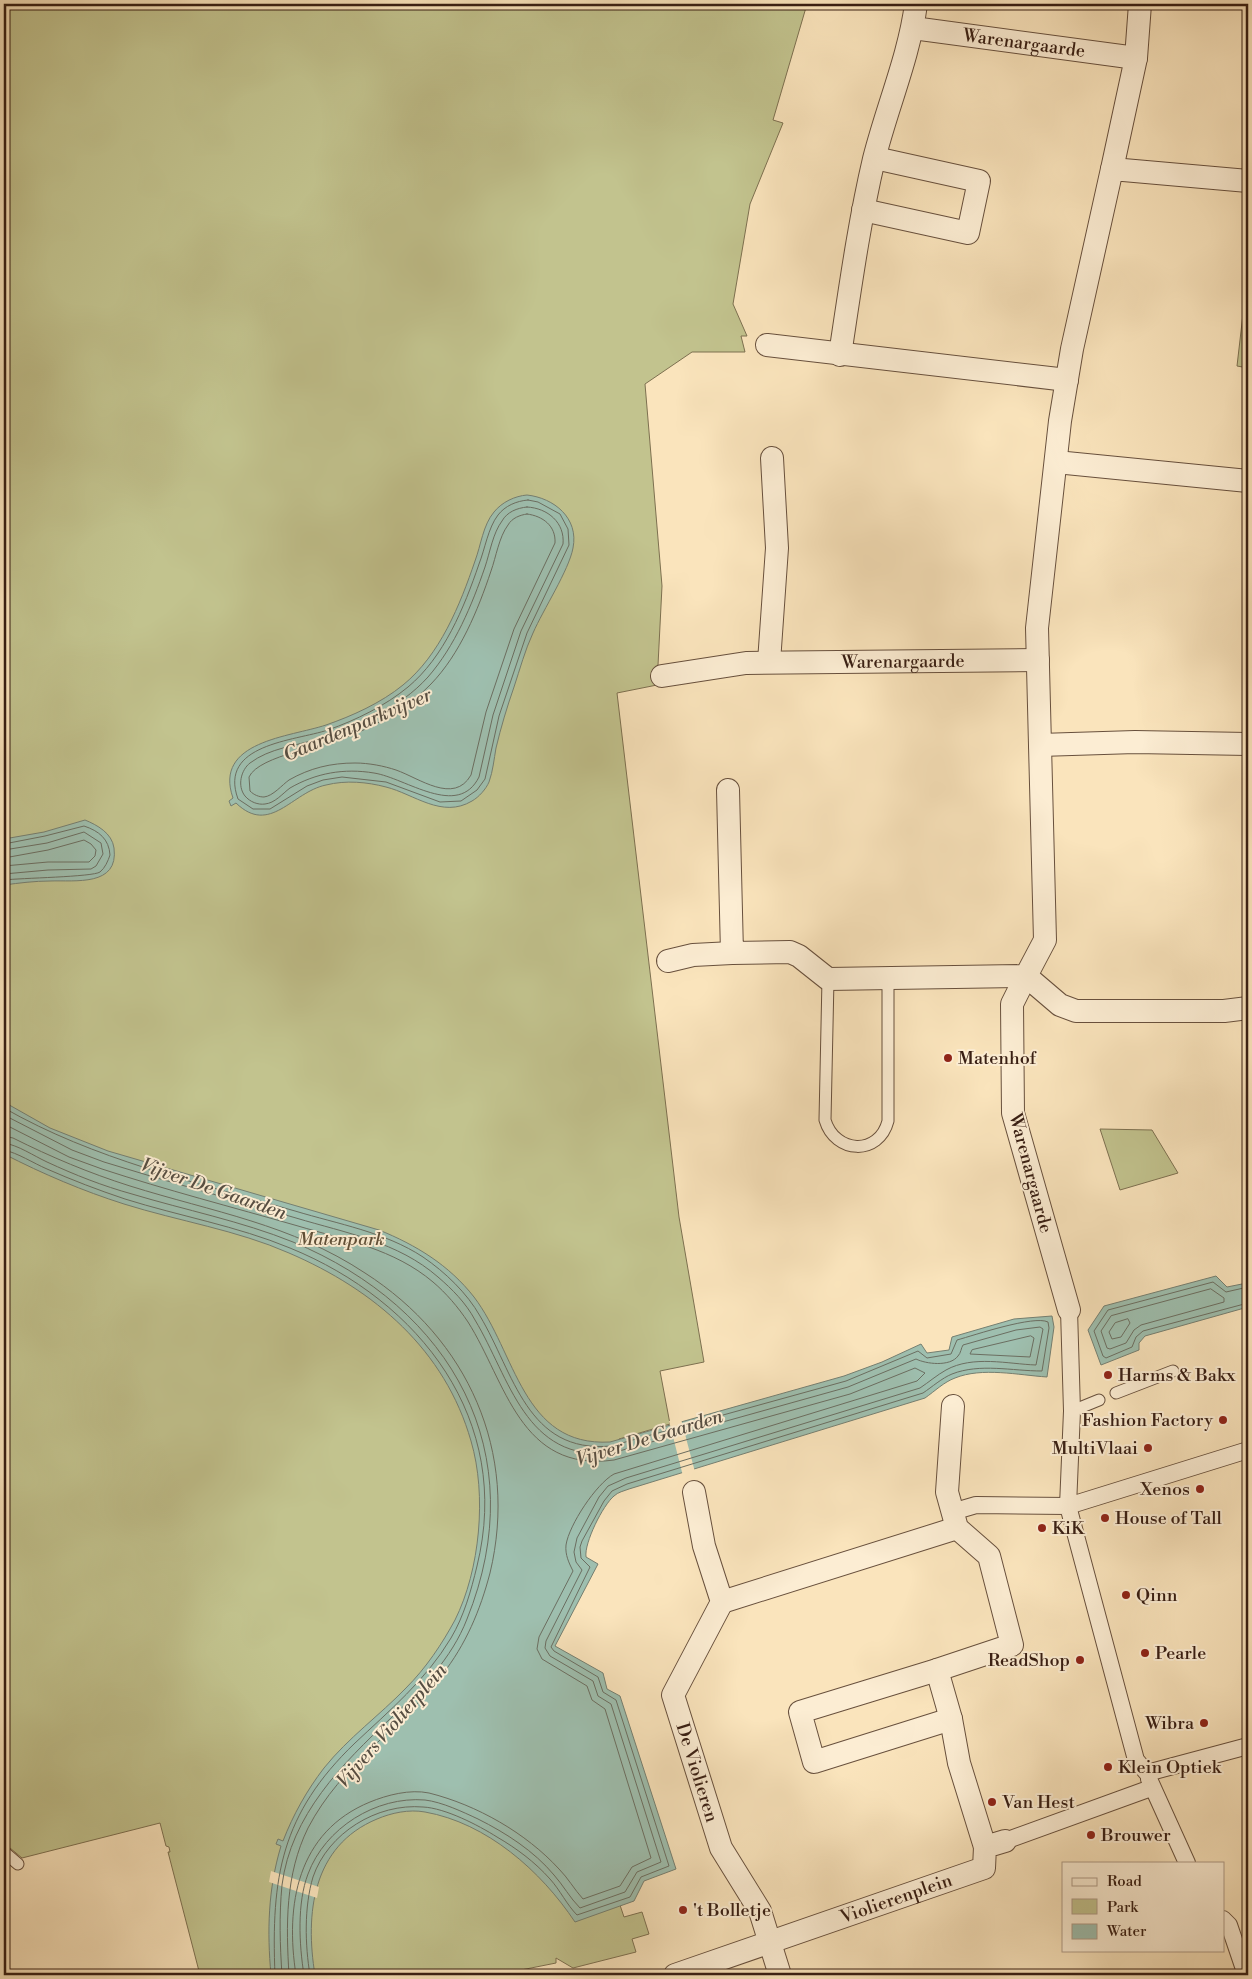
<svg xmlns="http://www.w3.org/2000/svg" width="1252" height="1979" font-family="'Libre Bodoni',serif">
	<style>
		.green { fill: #c2c38e; stroke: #7d7050 }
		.water { fill: #9ebfaf; stroke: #757f71 }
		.pier { fill: #fae4bc }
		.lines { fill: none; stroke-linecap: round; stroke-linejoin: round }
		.shore { stroke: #6b6e61; stroke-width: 1 }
		.service-casing { stroke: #68503d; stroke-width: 13 }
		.pedestrian-casing { stroke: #68503d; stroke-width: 18 }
		.minor-casing { stroke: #68503d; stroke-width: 24 }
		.service { stroke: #fcedd3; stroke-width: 11 }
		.pedestrian { stroke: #fcedd3; stroke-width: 16 }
		.minor { stroke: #fcedd3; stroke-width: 22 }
		.poi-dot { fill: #8f2418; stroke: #fcedd3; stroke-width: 2 }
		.labels { text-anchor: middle; stroke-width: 4; stroke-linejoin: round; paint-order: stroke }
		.street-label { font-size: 18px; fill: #381e13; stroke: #fcedd3 }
		.poi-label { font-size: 18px; fill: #381e13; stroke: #fcedd3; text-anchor: start }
		.park-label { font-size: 18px; font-style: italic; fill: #615038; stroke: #fcedd3 }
		.water-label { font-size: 19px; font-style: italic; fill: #574e42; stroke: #fcedd3 }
	</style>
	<rect width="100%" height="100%" fill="#fae4bc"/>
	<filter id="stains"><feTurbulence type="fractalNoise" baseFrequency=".004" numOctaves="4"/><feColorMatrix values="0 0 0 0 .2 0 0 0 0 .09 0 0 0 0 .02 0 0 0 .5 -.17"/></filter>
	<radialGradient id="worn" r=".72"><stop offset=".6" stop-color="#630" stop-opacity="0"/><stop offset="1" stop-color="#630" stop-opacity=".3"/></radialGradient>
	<!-- green -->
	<path class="green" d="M4,4h803l-34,116 10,3 -33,81 -17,100 14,32h-6l4,16h-53l-47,32 17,202 -5,99 -40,8 62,524 25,145 -44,9 10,53 -51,15 -95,180 100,298 18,-5 7,22 -17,5 4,13 -63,16 -17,-10v5l-60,12h-296l-32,-123h2l-1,-5 -3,-1 -6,-23 -138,35 -18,-15z
		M1243,314l5,1v53l-11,-2z
		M1100,1129l52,1 26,43 -58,17z"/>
	<!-- water -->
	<path class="water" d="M527,495c27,3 52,23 46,53 -4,22 -30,62 -40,85 -8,17 -13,36 -19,54 -7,20 -13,40 -18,61 -2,11 -3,23 -7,34 -3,7 -10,15 -17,19 -30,18 -58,-7 -86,-14 -19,-5 -40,-7 -60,-2 -34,7 -56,51 -90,18l-5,3 -2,-5 4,-3c-20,-57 57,-61 93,-73 26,-9 55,-22 77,-40 37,-30 57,-80 72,-124 6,-16 8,-36 19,-49 8,-10 21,-16 33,-17z
		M85,820c12,5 27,13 29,28 5,39 -39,32 -64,33 -15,0 -31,2 -46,4v-46l40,-7z
		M4,1102l46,26 58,23 271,79c37,15 70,35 95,67 42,55 48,150 136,145l234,-66 38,-14 39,-18 6,9 22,-3 3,-13 62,-18 38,-3 2,11 -7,50c-29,-2 -65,-10 -92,1 -11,4 -20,13 -30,20l-296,91c-5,2 -11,3 -15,7 -11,9 -30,47 -28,61l12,7 -43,82 48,27 4,16 13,7 56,173 -32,12 -10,20 -59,21c-34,-51 -88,-99 -150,-110 -16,-3 -34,1 -48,7 -65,27 -72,95 -62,156h-44c-4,-44 -3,-86 10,-129l-5,-2 2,-5 5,2c10,-26 24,-51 41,-73 24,-30 56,-53 82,-80 20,-20 36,-44 49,-68 25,-50 32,-125 16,-179 -26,-91 -96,-151 -182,-188 -52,-23 -111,-32 -165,-49 -41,-13 -81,-30 -120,-50z
		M1248,1265v42l-103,29 -6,7v7l-38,15 -13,-35 16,-24 112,-30 11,11 20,-4z"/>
	<!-- pier -->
	<path class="pier" d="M681,1419l14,53 -12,4 -14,-55z
		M271,1871l48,16 -2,11 -48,-16z"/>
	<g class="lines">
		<!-- shore -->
		<path class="shore" d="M528,500l10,2 22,12 8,15 1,16 -42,88 -28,83 -14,63 -8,11 -16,11 -21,1 -54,-20 -44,-5 -19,3 -16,6 -37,23h-17l-15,-10c-20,-55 56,-58 90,-69 28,-10 57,-24 80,-43 36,-30 56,-79 71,-123 6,-15 9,-36 19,-49 7,-9 18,-14 30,-15z
			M527,507c21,1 38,16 36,37l-42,87 -28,84 -14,62c-21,42 -73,1 -105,-4 -30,-5 -58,0 -84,15 -8,6 -15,15 -25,16 -7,1 -15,-2 -20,-8 -8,-10 -4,-26 5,-33 20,-15 45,-17 68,-24 39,-11 82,-31 110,-62 27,-31 44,-72 57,-110 5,-15 8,-34 17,-46 5,-9 15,-13 25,-14z
			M527,514c16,2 29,12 28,29l-41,86 -28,83 -15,63c-17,30 -52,3 -75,-5 -12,-4 -27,-7 -41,-7 -24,0 -45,5 -66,17 -7,5 -16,16 -25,17 -5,0 -10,-2 -14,-6l-1,-14c10,-22 79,-31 103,-42 29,-12 57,-28 79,-51 29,-30 47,-74 60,-113 5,-14 8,-34 17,-46 4,-7 12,-10 19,-11z
			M4,844l41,-8 39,-10c15,5 25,13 26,29 -2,6 -5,13 -10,17 -7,5 -80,6 -96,8
			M4,850l43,-7 37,-11 17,11 2,11 -7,12 -5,3 -43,1 -44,4
			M4,858l44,-8 36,-10 7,4 5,6 -1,6 -6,6h-41l-44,4
			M4,1108c91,52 191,74 291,103 43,13 90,21 128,46 22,15 44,36 57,59 34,57 47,138 131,130l235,-65 72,-30 9,7 24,-4 6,-14c18,-5 77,-25 91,-18l1,6 -7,43c-30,0 -62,-8 -90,3 -10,4 -20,13 -29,19l-296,91 -15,7 -8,10 -22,40 -2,6 1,11 9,9 -39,80 3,4 44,26 5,15 13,8 53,166 -28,11 -11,20 -53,18c-10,-10 -17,-25 -27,-36 -15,-17 -34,-31 -53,-42 -19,-12 -52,-29 -74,-30 -46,-4 -95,26 -110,70 -9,30 -8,68 -3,98
			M4,1115l68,35 32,12c64,20 128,37 192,56 50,15 102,24 142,59 14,12 28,26 37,43 35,58 50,142 137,133l236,-66 68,-28c10,5 34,8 42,-3 3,-3 3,-8 5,-11l53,-15 24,-3 3,2 -7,36c-28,-1 -63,-10 -90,5 -9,5 -17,12 -26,18l-294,90 -18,8 -9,11 -22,41 -3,14 2,10 6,8 -36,71 -1,7 5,8 43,25 5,15 13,8 50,158 -24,10 -12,20 -45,16c-10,-10 -17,-23 -26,-33 -20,-24 -48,-42 -76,-56 -15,-7 -36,-17 -53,-19 -49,-4 -100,28 -117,74 -11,29 -9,70 -4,101
			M4,1124l65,33 33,12c64,21 130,38 196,57 47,14 96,23 135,56 13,11 25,25 35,40 38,60 52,151 146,138l236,-66 65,-26 10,5 -8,8 -303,93c-18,10 -45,51 -48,71 -1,10 3,18 7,26l-34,66 -2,12 5,10 45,27 5,14 13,9 46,149 -19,9 -12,19 -37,13c-9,-10 -15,-21 -24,-30 -33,-36 -82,-64 -130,-76 -19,-4 -42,2 -59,9 -73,30 -85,103 -74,173
			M4,1136l9,2c38,19 76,35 117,48 83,26 161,38 235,87 103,66 154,179 125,300 -10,38 -24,71 -48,102 -43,56 -100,88 -134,153 -23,47 -22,97 -19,147
			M4,1143c14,2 30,13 43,19 28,13 56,24 85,32 53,16 109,27 161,48 159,66 241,211 174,377 -15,39 -46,71 -76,99 -49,46 -100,97 -109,167 -3,31 -2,60 0,90
			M4,1150c14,3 29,13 43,19 25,11 51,21 78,30 54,17 112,27 165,49 130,53 223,172 187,318 -6,25 -13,50 -26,72 -25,42 -62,73 -96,105 -74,71 -84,134 -80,232
			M1248,1287l-22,5 -13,-10 -105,28 -14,21 9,25 3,2 26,-11 4,-10 7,-6 105,-28
			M1211,1289l13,9v4l-83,23 -7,5 -8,13 -16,6 -3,-1 -6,-17 10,-15z
			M1128,1319l2,4 -9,14 -9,2 -3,-7 6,-9z
			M1031,1336l3,2 -4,19 -60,-3 2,-4z"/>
		<defs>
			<path id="service" d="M828,979l-3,141c10,34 54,36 63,1v-143
				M1116,1393l57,-22
				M1072,1411l27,-11
				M4,1852l14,12"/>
			<path id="pedestrian" d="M1069,1310l3,101 -4,95 68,254 11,13 101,-27
				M952,1512l24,-7 92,1 180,-56
				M1149,1779l38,84
				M1005,1841l146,-53
				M1223,1919l6,6 17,50"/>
			<g id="minor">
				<path id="s1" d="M913,28l223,30"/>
				<path d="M1112,169l24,-111 4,-54"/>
				<path d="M863,210l105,23 11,-52 -104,-23"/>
				<path d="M767,345l300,35"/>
				<path d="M840,355c10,-66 19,-132 34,-196 13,-52 35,-102 42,-155"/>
				<path d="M1056,462l192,19"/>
				<path d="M769,662l8,-114 -5,-90"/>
				<path id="s2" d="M662,676l84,-13 292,-3"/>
				<path d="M1040,745l95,-3 113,2"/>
				<path d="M728,790l4,163 58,-1 9,4 29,23 198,-3 19,-36 -8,-312 23,-207 12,-72 40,-180 136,12"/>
				<path d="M668,961l25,-6 39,-2"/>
				<path d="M1069,1310l-56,-197 -1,-109 14,-28 34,29 16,6h148l24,-3"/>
				<path d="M953,1406l-6,86 10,36 32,28 23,89 -75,25 14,49 8,44 26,84"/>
				<path id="s3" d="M694,1492l10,54 18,56 -49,93 48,153 39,63 20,64"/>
				<path d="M722,1602l235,-74"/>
				<path d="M937,1670l-137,42 14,50 137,-43"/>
				<path id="s4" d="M675,1975l309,-107 1,-21 20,-6"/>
			</g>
		</defs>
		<!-- service casing -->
		<use href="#service" class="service-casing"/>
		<!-- pedestrian casing -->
		<use href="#pedestrian" class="pedestrian-casing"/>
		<!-- minor casing -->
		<use href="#minor" class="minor-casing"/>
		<!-- service -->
		<use href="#service" class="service"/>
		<!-- pedestrian -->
		<use href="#pedestrian" class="pedestrian"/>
		<!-- minor -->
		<use href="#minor" class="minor"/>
	</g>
	<!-- markers -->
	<g class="poi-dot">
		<circle cx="948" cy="1058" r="5"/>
		<circle cx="1108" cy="1375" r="5"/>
		<circle cx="1223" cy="1420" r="5"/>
		<circle cx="1148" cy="1448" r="5"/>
		<circle cx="1200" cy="1489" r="5"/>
		<circle cx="1105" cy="1518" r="5"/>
		<circle cx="1042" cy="1528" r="5"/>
		<circle cx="1126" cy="1595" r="5"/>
		<circle cx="1145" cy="1653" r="5"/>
		<circle cx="1080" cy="1660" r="5"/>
		<circle cx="1204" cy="1723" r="5"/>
		<circle cx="1108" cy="1767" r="5"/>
		<circle cx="992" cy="1802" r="5"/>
		<circle cx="1091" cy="1835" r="5"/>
		<circle cx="683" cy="1910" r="5"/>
	</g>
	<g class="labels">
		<!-- street labels -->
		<g class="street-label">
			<text dy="6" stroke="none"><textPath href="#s1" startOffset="112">Warenargaarde</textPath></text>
			<text dy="6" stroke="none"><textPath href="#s2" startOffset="242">Warenargaarde</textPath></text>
			<text transform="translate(1031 1173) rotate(75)" y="6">Warenargaarde</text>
			<text dy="6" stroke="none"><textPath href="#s3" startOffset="300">De Violieren</textPath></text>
			<text dy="6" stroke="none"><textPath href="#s4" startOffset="234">Violierenplein</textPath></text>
		</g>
		<!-- poi labels -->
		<g class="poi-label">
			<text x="958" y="1064">Matenhof</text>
			<text x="1118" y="1381">Harms &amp; Bakx</text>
			<text x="1213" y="1426" text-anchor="end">Fashion Factory</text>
			<text x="1138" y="1454" text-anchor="end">MultiVlaai</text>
			<text x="1190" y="1495" text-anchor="end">Xenos</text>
			<text x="1115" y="1524">House of Tall</text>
			<text x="1052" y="1534">KiK</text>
			<text x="1136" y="1601">Qinn</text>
			<text x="1155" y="1659">Pearle</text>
			<text x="1070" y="1666" text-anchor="end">ReadShop</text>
			<text x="1194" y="1729" text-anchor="end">Wibra</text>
			<text x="1118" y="1773">Klein Optiek</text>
			<text x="1002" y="1808">Van Hest</text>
			<text x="1101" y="1841">Brouwer</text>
			<text x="693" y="1916">'t Bolletje</text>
		</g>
		<!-- park labels -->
		<g class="park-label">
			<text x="341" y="1245">Matenpark</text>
		</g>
		<!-- water labels -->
		<g class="water-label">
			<text transform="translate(357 724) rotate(-23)" y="7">Gaardenparkvijver</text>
			<text transform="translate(214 1188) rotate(19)" y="7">Vijver De Gaarden</text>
			<text transform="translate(649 1437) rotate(-17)" y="7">Vijver De Gaarden</text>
			<text transform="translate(391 1725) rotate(-49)" y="7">Vijvers Violierplein</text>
		</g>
	</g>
	<!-- margin -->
	<rect width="1252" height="1979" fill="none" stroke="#fae4bc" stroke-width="20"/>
	<rect x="5" y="5" width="1242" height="1969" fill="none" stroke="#381e13" stroke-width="2.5"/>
	<rect x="10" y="10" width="1232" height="1959" fill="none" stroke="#381e13"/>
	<!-- legend -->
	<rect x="1062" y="1862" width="162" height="90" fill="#fcedd3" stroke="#ae9a86"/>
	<rect x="1072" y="1878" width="25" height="8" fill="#fcedd3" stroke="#ae9a86"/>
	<text x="1107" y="1886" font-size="15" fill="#381e13">Road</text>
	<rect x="1072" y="1899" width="25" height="15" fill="#c2c38e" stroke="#ae9a86"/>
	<text x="1107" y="1912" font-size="15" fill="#381e13">Park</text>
	<rect x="1072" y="1924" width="25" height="15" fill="#9ebfaf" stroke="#ae9a86"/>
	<text x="1107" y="1936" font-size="15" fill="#381e13">Water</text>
	<rect width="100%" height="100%" filter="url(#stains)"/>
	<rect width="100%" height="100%" fill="url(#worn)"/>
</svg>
